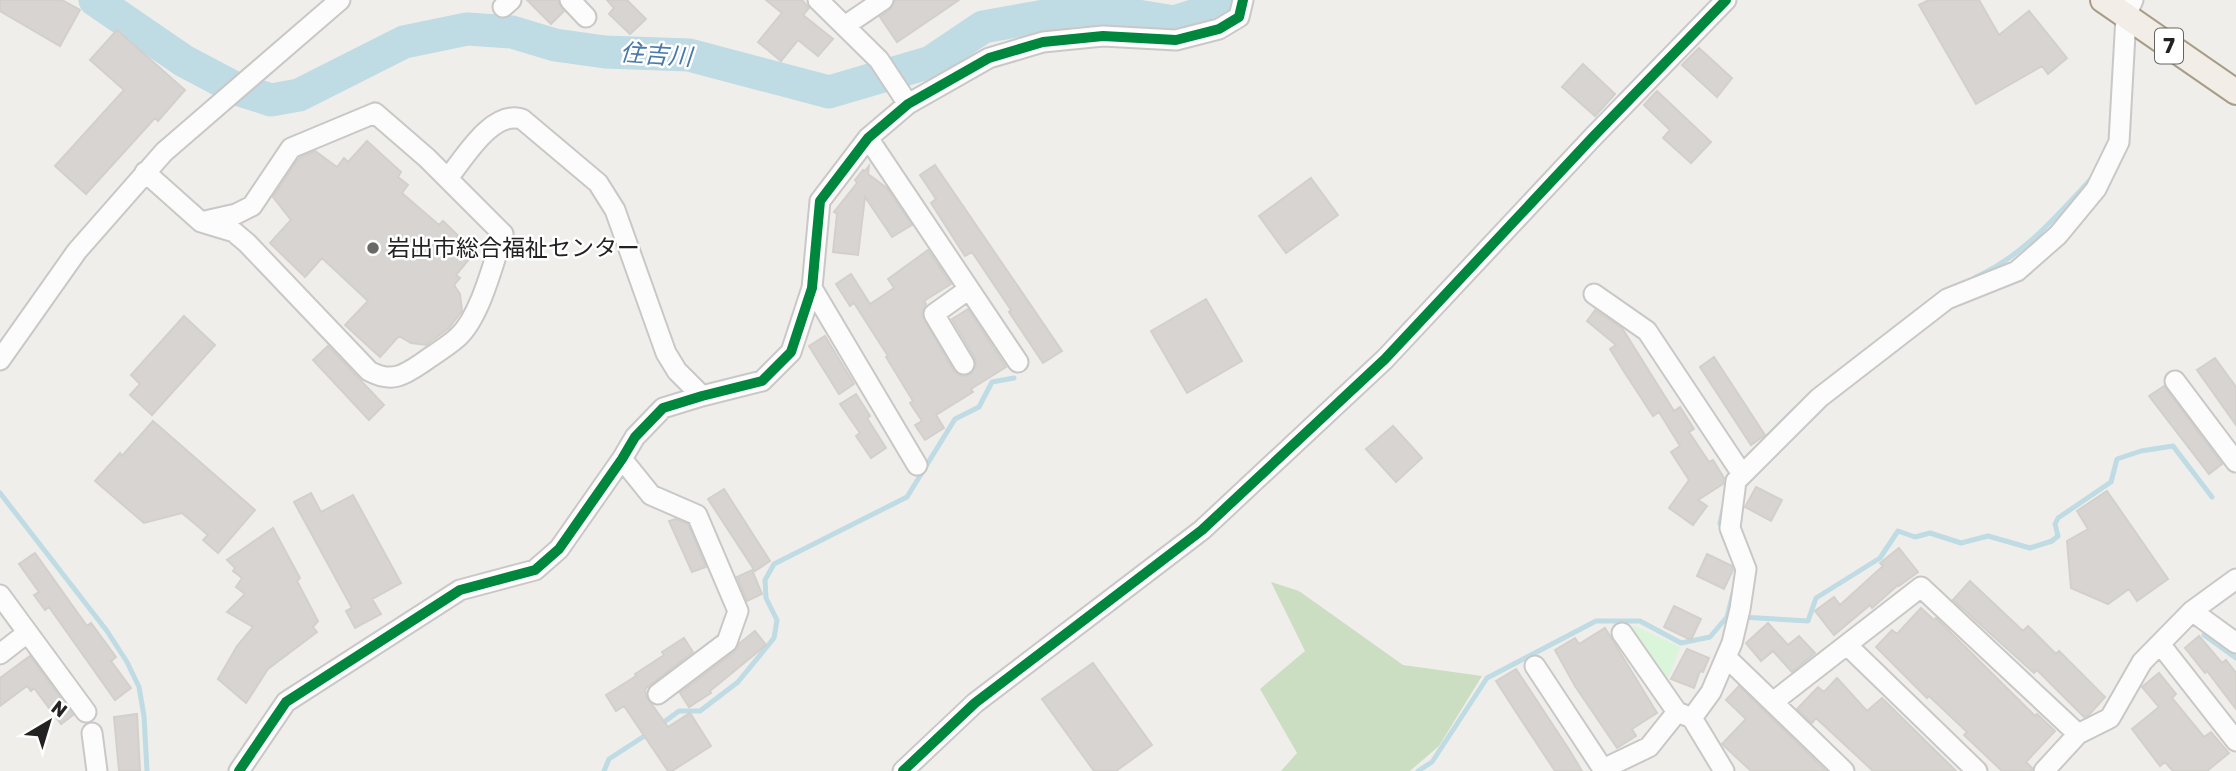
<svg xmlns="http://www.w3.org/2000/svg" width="2236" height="771" font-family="Rubik,'Noto Sans JP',sans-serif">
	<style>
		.forest { fill: #cbdec1 }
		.park { fill: #daf5da }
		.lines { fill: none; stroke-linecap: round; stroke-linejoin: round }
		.stream { stroke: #bfdbe3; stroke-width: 5 }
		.river { stroke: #bfdbe3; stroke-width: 33 }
		.building { fill: #d7d4d2; stroke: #d3d0cc; stroke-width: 2 }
		.minor-casing { stroke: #c9c8c7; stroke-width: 23 }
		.major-casing { stroke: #a79c86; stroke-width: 28 }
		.minor { stroke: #fdfcfc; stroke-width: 19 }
		.major { stroke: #f3ede7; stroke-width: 24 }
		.cycleway-casing { stroke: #fff; stroke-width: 15 }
		.cycleway { stroke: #00873e; stroke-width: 10 }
		.poi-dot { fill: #6a6968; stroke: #fff; stroke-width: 2.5 }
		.labels { text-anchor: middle; stroke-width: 5; stroke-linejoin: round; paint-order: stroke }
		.shield { fill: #fff; stroke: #646464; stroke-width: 2 }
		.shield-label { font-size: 21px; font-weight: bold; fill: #222 }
		.poi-label { font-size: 23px; fill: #222; stroke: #fff; text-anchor: start }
		.water-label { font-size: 24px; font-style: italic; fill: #4a7aab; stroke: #fff }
	</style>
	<rect width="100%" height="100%" fill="#f0eeeb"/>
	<!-- forest -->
	<path class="forest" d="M1271,582l28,9 104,74 79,11 -43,70 -29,25h-129l16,-18 -37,-64 45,-38z"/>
	<!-- park -->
	<path class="park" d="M1635,626l45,21 -14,37 -37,-54z"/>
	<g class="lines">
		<!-- stream -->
		<path class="stream" d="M1976,277c50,-23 80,-61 117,-100
			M1766,438l28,-28
			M0,493l107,138 20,31 12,25 5,29 3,55
			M1723,510l-3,13 3,8
			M1741,617l67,4 8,-23 64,-40 18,-27 17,6 15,-4 31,10 27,-7 42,12 22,-7 6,-5 -3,-12 3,-6 53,-36 6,-23 24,-8 32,-5 39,51
			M2204,635l32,23
			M660,725l19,-14h21l38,-29 36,-44 3,-18 -11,-22 -1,-18 9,-16 133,-67 48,-78 24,-12 13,-25 22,-4
			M604,771l5,-12 40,-26
			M1418,771l14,-9 55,-84 109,-57h44l41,22 29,-6 17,-20 6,-24"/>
		<!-- river -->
		<path class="river" d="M95,0l89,61 53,28 34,11 28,-5 105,-53 63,-13 45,3 43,13 50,7 84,3 140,37 102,-30 52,-35 95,-17 29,1 67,11 47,-15 14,-7"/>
	</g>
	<!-- building -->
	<path class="building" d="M0,0h62l18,10 -20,36 -60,-35z
		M527,0h31l6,11 -13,13z
		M607,0h20l19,19 -16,15 -21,-20 5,-6z
		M766,0h36l7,8 -6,7 30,24 -15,17 -20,-16 -17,21 -23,-19 24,-29z
		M895,0h64l-62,42 -17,-25 10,-7z
		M1929,0h50l20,35 30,-24 38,47 -19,16 -6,-8 -66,38 -57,-99z
		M117,30l68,60 -27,31 -3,-3 -69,76 -31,-28 69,-76 -34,-30z
		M1699,48l33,30 -15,19 -35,-32z
		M1583,64l32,30 -20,22 -33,-29z
		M1657,91l54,51 -20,21 -28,-25 7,-8 -26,-25z
		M367,141l34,31 -3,5 10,8 -6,8 37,32 4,-4 32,31 -19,23 4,3 -6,7 6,9 2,17 -13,17 -23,17 -15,-2 -12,-7 -19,21 -35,-32 23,-24 -46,-43 -17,19 -35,-34 21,-23 -18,-23 26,-39 16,-7 22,16 7,-9 4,4z
		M935,165l127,186 -19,12 -34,-51 2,-2 -39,-58 -7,4 -34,-53 5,-4 -16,-24z
		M869,166l-1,8 19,14 25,37 -20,12 -27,-40 -7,58 -25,-3 4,-38 -3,-2 23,-29 -2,-3 8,-10 2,1z
		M1311,178l27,37 -52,38 -27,-37z
		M928,250l23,34 -27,17 2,3 -4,11 31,55 6,5 6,1 6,-2 5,-10 -1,-6 -23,-39 16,-10 38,58 -35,22 2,3 -37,23 8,13 -19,12 -10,-15 7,-4 -12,-18 3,-2 -27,-44 2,-1 -34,-53 -4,3 -14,-22 15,-10 19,30 24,-16 -6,-9z
		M1206,299l36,62 -55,32 -36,-62z
		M1595,310l27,18 52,83 6,-4 14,22 -5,3 20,30 4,-2 11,18 -1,6 -25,16 9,6 -14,19 -24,-17 20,-28 -18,-28 9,-6 -21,-34 -6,4 -30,-46 -13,-21 6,-4 -29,-24z
		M184,316l31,29 -63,70 -22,-20 10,-11 -9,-9z
		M825,336l29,48 -15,10 -30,-48z
		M328,346l56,59 -15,15 -56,-60z
		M1714,357l51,78 -14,10 -51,-78z
		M2215,358l21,29v38l-39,-55z
		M2164,386l58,78 -13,10 -60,-78z
		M856,394l14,22 -3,2 19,30 -15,10 -15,-22 4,-3 -20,-29z
		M153,421l102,89 -37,43 -15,-13 5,-5 -26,-22 -38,10 -49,-42 25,-28 2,3z
		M1393,426l29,32 -26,24 -30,-33z
		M1756,487l26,13 -11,21 -26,-14z
		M724,489l46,72 -15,10 -47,-72z
		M2107,491l61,88 -31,22 -8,-12 -21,15 -37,-16 -4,-47 21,-12 -11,-18z
		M311,493l10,19 32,-17 48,88 -29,16 9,15 -26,14 -9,-17 6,-3 -58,-106z
		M675,519l13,5 18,43 -14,5 -23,-51z
		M273,528l27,50 -3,3 21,40 -5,6 4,5 -49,37 -22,34 -28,-24 19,-33 16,-19 -26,-15 18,-18 -9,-7 6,-9 -9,-7 2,-3 -8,-8z
		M1899,548l19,24 -19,14 -1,-1 -26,23 -2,-3 -36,30 -19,-24 19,-14 6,8 43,-39 -3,-3z
		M35,553l52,73 4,-3 25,34 -5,4 20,27 -16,12 -66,-93 -4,3 -11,-15 5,-3 -20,-28z
		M1707,554l25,12 1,4 -9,19 -27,-13z
		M752,570l10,24 -15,7 -10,-24z
		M1970,581l53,50 5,-5 28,28 3,-3 46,46 -16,18 -5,2 -47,-47 -3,3 -81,-73z
		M1674,606l27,13 -10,21 -27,-13z
		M1921,608l13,12 2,-2 99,98 2,-2 18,17 -29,31 6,6v3h-30l-38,-36 3,-3 -38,-36 -2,2 -51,-51 16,-17 5,4z
		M1768,623l20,22 11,-9 16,17 -23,19 -19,-21 -12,10 -15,-18z
		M1605,628l52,85 -25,16 4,7 -19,12 -42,-62 -20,-36 20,-12 4,6z
		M755,631l11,14 -56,46 1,2 -22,14 -9,-14 54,-41 6,-9z
		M2199,636l23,27 4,-3 10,13v36l-29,-38 -2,2 -20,-25z
		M684,638l9,14 -48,37 1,7 22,31 22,-14 21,33 -39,25h-4l-44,-65 -8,5 -10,-16 30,-19 -1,-2 29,-19 -2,-3z
		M1687,649l22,9 -6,14 -3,-1 -6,17 -23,-9z
		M30,656l43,59 -12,9 -27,-36 -3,3 -4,-5 -27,20v-28z
		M1093,663l59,82 -36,26h-22l-52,-72z
		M1516,669l54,82 12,20h-27l-41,-62 -18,-28z
		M2159,673l17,21 -4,4 32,39 7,-5 18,21 -22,18h-34l-8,-9 -5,4 -28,-37 27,-22 -17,-20z
		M1837,678l30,33 15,-13 74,73h-83l-57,-53 -4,5 -15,-14 21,-22 6,5z
		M1739,686l87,85h-75l-29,-27 24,-25 -20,-19z
		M137,714l3,57h-21l-5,-54z"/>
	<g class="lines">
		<defs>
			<path id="minor" d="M570,0l16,17
				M818,0l61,60 29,44
				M503,7l8,-7
				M846,25l37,-25
				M868,138l150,224
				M145,172l56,50 33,10 13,11 122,128c22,12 34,5 53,-8 12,-9 25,-16 36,-26 22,-20 35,-73 45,-103l-76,-76 -52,-45 -84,35 -39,58 -16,8 -35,8
				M448,178c17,-21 44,-68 74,-59l76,64 17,27 51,143 11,18 25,25
				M812,288l105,177
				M1594,294l53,37 95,143
				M0,360l77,-109 87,-99 176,-152
				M964,364l-30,-50 35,-25
				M2175,381l61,81
				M622,459l29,36 46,20 41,96 -11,31 -69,52
				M0,595l86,117
				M2192,611l44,32
				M1622,633l55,79 15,6 32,53
				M2160,644l76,97
				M1847,645l130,126
				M0,654l27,-21
				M1726,657l118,114
				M1535,666l68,103 46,-22 28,-35
				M1773,702l148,-115 157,147
				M1692,718l19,-26 21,-49 8,-34 6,-40 -16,-41 6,-47 83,-83 128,-99 70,-28 41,-36 38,-46 23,-47 7,-126 7,-16
				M92,733l5,38
				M239,771l47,-69 174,-112 75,-20 24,-21 63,-90 13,-22 28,-29 39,-12 60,-15 29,-29 21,-64 8,-87 48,-63 40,-34 81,-46 54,-16 60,-6 73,4 43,-11 20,-12 4,-17
				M903,771l72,-68 227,-173 183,-171 207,-221 134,-138
				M2044,771l34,-37 32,-16 32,-56 50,-51 44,-32"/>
			<path id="major" d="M2103,0l133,92"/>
		</defs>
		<!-- minor casing -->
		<use href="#minor" class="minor-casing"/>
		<!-- major casing -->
		<use href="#major" class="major-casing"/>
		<!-- minor -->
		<use href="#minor" class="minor"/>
		<!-- major -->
		<use href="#major" class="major"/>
		<defs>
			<path id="cycleway" d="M239,771l47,-69 174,-112 75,-20 24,-21 63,-90 13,-22 28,-29 39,-12 60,-15 29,-29 21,-64 8,-87 48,-63 40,-34 81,-46 54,-16 60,-6 73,4 43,-11 20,-12 4,-17
				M903,771l72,-68 227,-173 183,-171 207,-221 134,-138"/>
		</defs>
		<!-- cycleway casing -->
		<use href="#cycleway" class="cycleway-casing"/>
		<!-- cycleway -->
		<use href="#cycleway" class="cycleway"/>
	</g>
	<!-- markers -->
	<circle class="poi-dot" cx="373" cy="248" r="7"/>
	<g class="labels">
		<!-- shield labels -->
		<rect class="shield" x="2155" y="28.5" width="28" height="35" rx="5"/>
		<g class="shield-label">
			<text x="2169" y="53">7</text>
		</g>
		<!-- poi labels -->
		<g class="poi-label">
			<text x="387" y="256">岩出市総合福祉センター</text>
		</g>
		<!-- water labels -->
		<g class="water-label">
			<text transform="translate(656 55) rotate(4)" y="8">住吉川</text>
		</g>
	</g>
	<!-- north arrow -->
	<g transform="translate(49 722) rotate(38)" stroke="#ffffff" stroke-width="5" paint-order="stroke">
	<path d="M0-5L12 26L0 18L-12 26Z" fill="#222222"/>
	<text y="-10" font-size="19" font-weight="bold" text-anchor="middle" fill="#222222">N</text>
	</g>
</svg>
